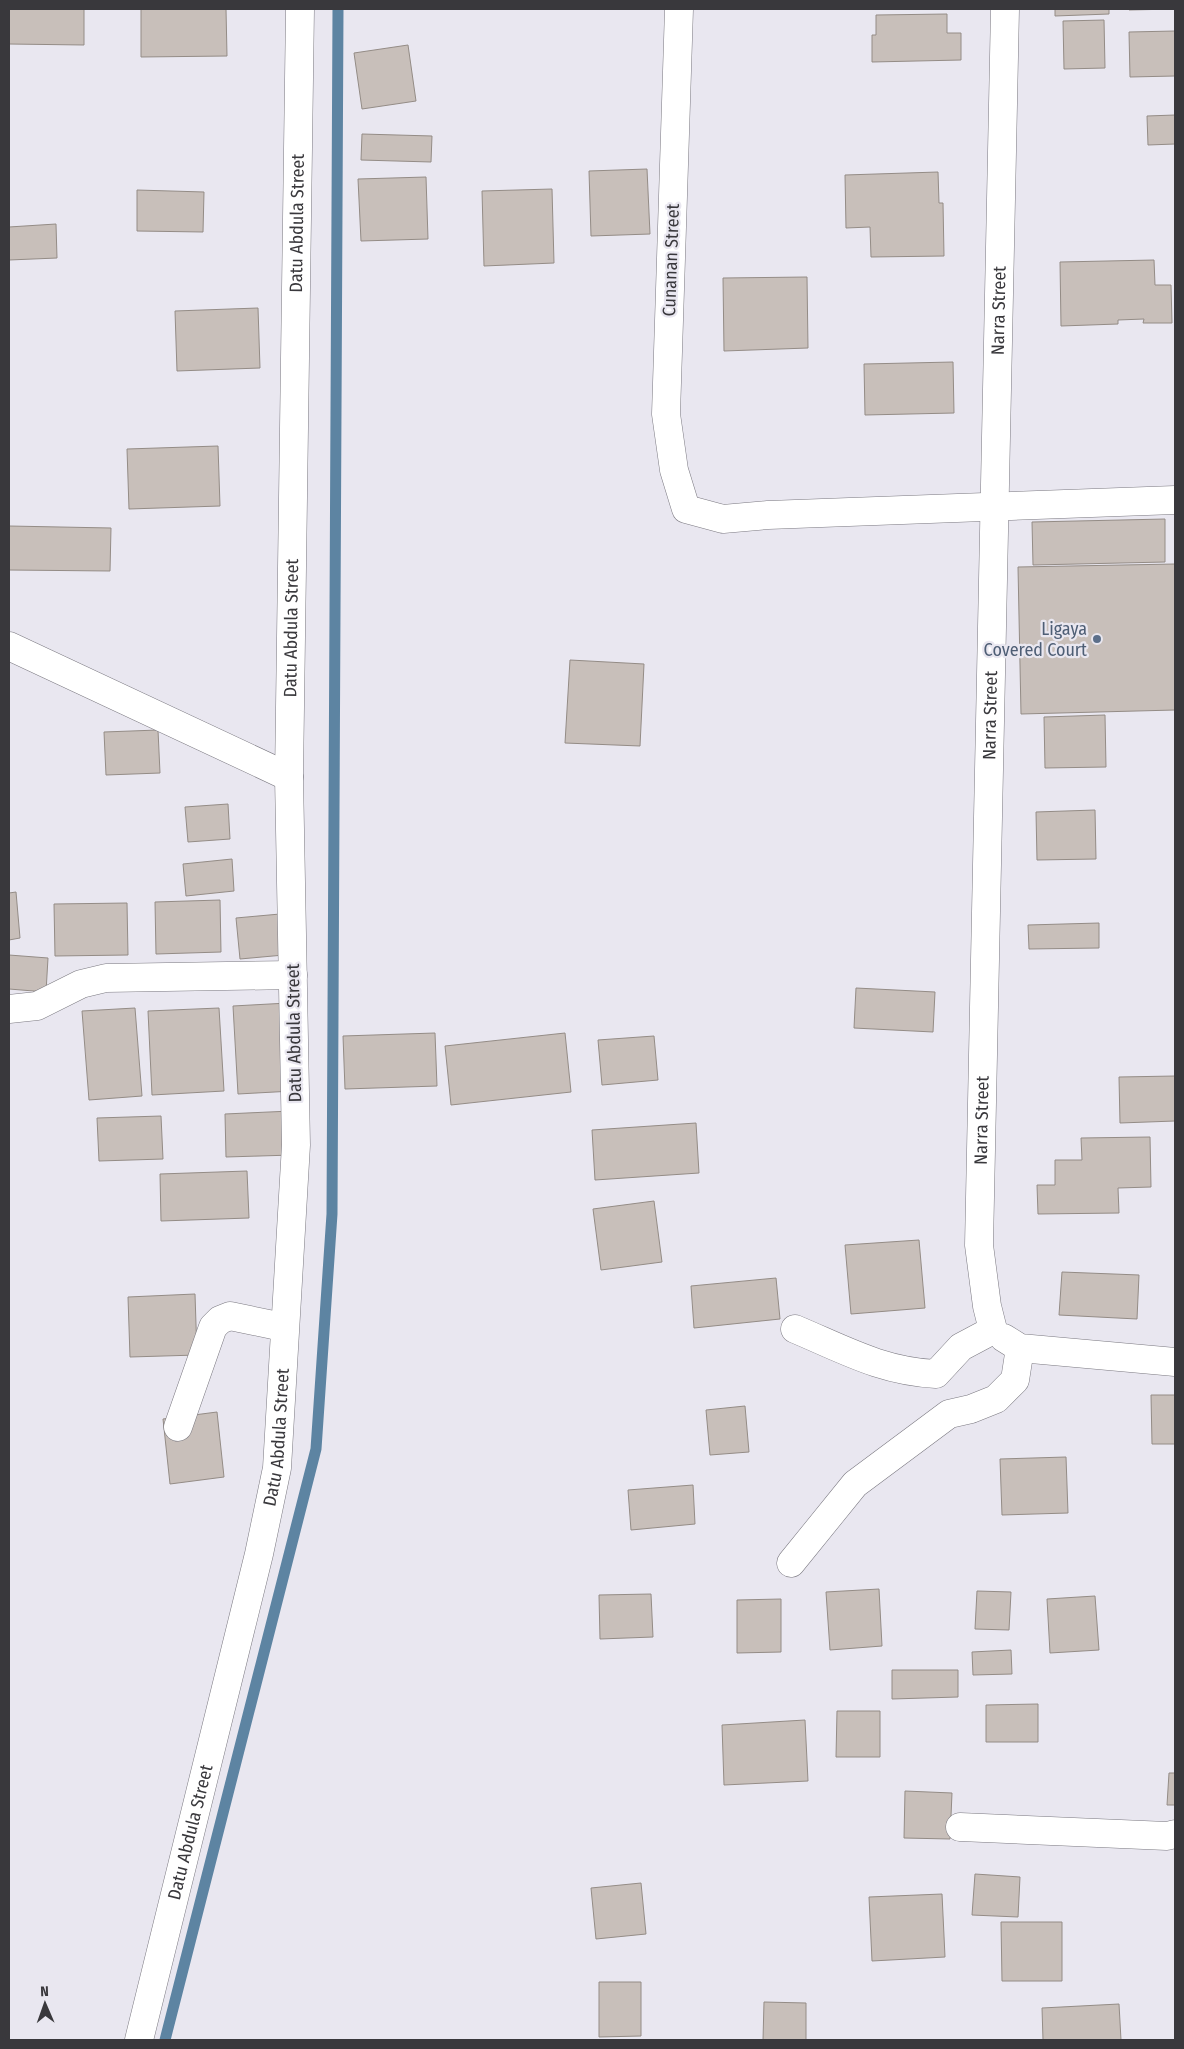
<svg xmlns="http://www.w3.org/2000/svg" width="1184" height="2049" font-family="'Fira Sans Condensed',sans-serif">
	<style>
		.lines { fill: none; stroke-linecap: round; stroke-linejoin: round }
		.stream { stroke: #5d84a2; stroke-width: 11 }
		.building { fill: #c8bfba; stroke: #948c86 }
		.minor-casing { stroke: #7b7981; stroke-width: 29 }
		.minor { stroke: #fff; stroke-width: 28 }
		.service-dot { fill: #5c6f8a; stroke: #e9e7f0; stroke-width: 2 }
		.labels { text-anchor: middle; stroke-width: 4.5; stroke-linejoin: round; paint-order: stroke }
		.street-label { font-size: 18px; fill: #39383c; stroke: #e9e7f0 }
		.service-label { font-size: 18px; fill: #4e5e75; stroke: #e9e7f0; text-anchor: end }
	</style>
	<rect width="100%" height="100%" fill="#e9e7f0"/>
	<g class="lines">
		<!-- stream -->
		<path class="stream" d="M165,2040l151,-591 16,-235 6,-1205"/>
	</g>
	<!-- building -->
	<path class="building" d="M9,9h75v36l-75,-1z
		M141,9h85l1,47 -86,1z
		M1055,9h54v5l-54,2z
		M1129,9h46l-46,1z
		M947,14v19h14v27l-89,2v-27h4v-20z
		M1104,20l1,48 -41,1 -1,-48z
		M1175,31v45l-45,1 -1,-45z
		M408,45l8,56 -54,8 -8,-56z
		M1175,115v29l-27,1 -1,-29z
		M362,134l70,2 -1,26 -70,-2z
		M647,169l3,65 -59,2 -2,-65z
		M938,172l1,31h4l1,53 -73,1 -1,-30 -24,1 -1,-53z
		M426,177l2,62 -67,2 -3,-62z
		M552,189l2,74 -70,3 -2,-75z
		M137,190l67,2 -1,40 -66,-1z
		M56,224l1,34 -48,2v-33z
		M1154,260l1,25h16l1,38h-29l1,-4 -26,1v4l-57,2 -1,-64z
		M807,277l1,71 -84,3 -1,-73z
		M258,308l2,60 -83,3 -2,-60z
		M953,362l1,51 -89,2 -1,-51z
		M218,446l2,60 -91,3 -2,-60z
		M1165,519v43l-132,3 -1,-43z
		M9,526l102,2 -1,43 -101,-1z
		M1175,564v146l-154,4 -3,-147z
		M570,660l74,4 -4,82 -75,-3z
		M1105,715l1,52 -61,1 -1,-51z
		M158,730l2,43 -54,2 -2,-43z
		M228,804l2,35 -42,3 -3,-35z
		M1095,810l1,49 -59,1 -1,-48z
		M232,859l2,32 -48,5 -3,-32z
		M16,892l4,46 -11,2v-47z
		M220,900l1,52 -65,2 -1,-52z
		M127,903l1,52 -73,1 -1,-52z
		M280,914l4,41 -44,4 -4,-41z
		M1099,923v25l-70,1 -1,-24z
		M9,955l39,3 -2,34 -37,-3z
		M856,988l79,4 -2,40 -79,-4z
		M288,1003l5,88 -55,3 -5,-88z
		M135,1008l7,88 -53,4 -7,-89z
		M219,1008l5,83 -72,4 -4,-84z
		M435,1033l2,53 -92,3 -2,-53z
		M565,1033l6,59 -120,13 -6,-59z
		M654,1036l4,44 -56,5 -4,-45z
		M1175,1076v45l-55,2 -1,-46z
		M291,1111l2,44 -67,2 -1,-43z
		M161,1116l2,43 -64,2 -2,-43z
		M696,1123l3,50 -104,7 -3,-50z
		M1150,1137l1,50 -33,1 1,25 -81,1 -1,-29h18v-25h27l-1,-22z
		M247,1171l2,47 -88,3 -1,-47z
		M654,1201l8,61 -61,8 -8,-61z
		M919,1240l6,68 -74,6 -6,-69z
		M1062,1272l77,3 -2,44 -78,-4z
		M776,1278l4,41 -86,9 -3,-42z
		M195,1294l2,61 -67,2 -2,-60z
		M1151,1395h24v49h-23z
		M745,1406l4,46 -39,3 -4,-45z
		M217,1412l7,65 -54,7 -7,-65z
		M1066,1457l2,56 -66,2 -2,-56z
		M693,1485l2,39 -64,6 -3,-40z
		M879,1589l3,57 -52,4 -4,-58z
		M977,1591l34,1 -2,38 -34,-1z
		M651,1594l2,43 -53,2 -1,-44z
		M1095,1596l4,54 -49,3 -3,-54z
		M781,1599v53l-44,1v-53z
		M1011,1650l1,24 -39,1 -1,-23z
		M892,1670h66v27l-66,2z
		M1038,1704v38h-52v-37z
		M837,1711h43v46h-44z
		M805,1720l3,61 -84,4 -2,-60z
		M1169,1773h6v32h-8z
		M905,1791l47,2 -2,46 -46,-1z
		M975,1874l45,3 -2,40 -46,-2z
		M641,1883l5,51 -50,5 -5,-51z
		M942,1894l3,63 -73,4 -3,-64z
		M1001,1922h61v59h-60z
		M599,1982h42v54l-42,1z
		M764,2002l42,1v37h-43z
		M1119,2004l2,36h-78l-1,-32z"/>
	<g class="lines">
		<defs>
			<g id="minor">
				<path d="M679,9l-13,405 8,56 12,39 37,10 45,-4 407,-15"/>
				<path d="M9,646l280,131"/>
				<path d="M9,1009l28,-3 44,-22 25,-6 187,-3"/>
				<path d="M795,1329c50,21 86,42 141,45l25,-27 32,-17"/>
				<path id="s1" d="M993,1330l-6,-24 -8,-61 26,-1236"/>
				<path d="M1004,1338l16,10 155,14"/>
				<path d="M178,1427l35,-100 7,-7 10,-4 53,11"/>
				<path d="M791,1563l64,-79 94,-70 22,-5 25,-10 19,-19 5,-32"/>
				<path d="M960,1827l207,9 8,-2"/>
				<path id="s2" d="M139,2040l120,-486 18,-86 19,-323 -7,-368 11,-768"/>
			</g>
		</defs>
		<!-- minor casing -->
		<use href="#minor" class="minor-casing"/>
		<!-- minor -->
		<use href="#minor" class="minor"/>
	</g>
	<!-- markers -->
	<circle class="service-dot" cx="1097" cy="639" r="5"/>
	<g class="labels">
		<!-- street labels -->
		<g class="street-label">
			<text dy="6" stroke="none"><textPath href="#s2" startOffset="1834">Datu Abdula Street</textPath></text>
			<text transform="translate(671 260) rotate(-88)" y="6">Cunanan Street</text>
			<text dy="6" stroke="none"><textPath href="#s1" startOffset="1021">Narra Street</textPath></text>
			<text dy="6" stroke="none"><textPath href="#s2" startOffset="1429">Datu Abdula Street</textPath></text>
			<text dy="6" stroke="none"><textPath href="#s1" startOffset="616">Narra Street</textPath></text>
			<text transform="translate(294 1033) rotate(-91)" y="6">Datu Abdula Street</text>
			<text dy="6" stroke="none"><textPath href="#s1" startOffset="211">Narra Street</textPath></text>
			<text dy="6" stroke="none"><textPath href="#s2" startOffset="619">Datu Abdula Street</textPath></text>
			<text dy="6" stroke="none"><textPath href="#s2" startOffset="214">Datu Abdula Street</textPath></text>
		</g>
		<!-- service labels -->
		<g class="service-label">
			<text x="1087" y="635">Ligaya<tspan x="1087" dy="21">Covered Court</tspan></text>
		</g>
	</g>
	<!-- border -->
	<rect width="1184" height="2049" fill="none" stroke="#39383c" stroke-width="20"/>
	<!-- north arrow -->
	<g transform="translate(45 2004) rotate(358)" stroke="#e9e7f0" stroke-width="4" paint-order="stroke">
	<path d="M0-4L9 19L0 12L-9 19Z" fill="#39383c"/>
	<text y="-8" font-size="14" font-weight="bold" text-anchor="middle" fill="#39383c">N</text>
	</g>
</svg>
